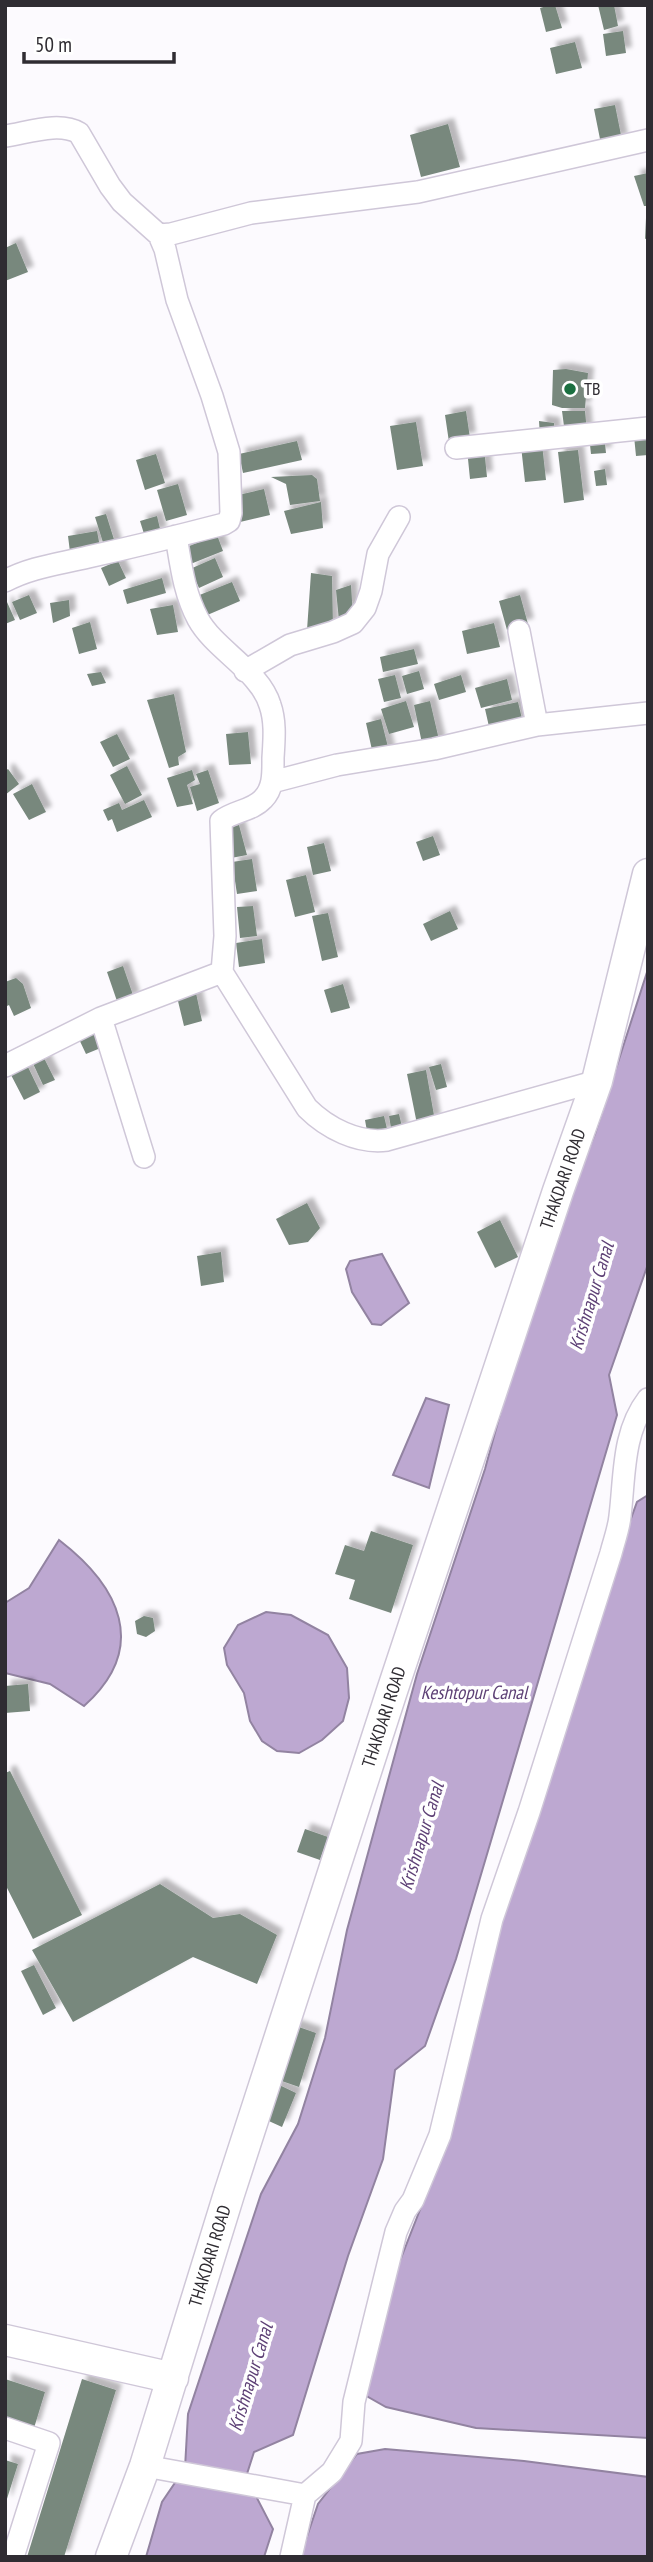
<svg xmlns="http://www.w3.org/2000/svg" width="653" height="2562" font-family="'PT Sans Narrow',sans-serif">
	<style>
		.water { fill: #bda8d1; stroke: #9283a1; stroke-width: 2 }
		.building { fill: #78887d; filter: url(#shadow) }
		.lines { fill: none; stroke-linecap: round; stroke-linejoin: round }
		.street-casing { stroke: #cfc7d8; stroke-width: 24 }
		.secondary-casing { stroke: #cfc7d8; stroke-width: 33 }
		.street { stroke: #fff; stroke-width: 21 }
		.secondary { stroke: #fff; stroke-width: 30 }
		.poi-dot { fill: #1b6f40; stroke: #fff; stroke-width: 2.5 }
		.labels { text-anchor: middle; stroke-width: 7; stroke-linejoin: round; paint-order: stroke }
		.poi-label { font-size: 18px; fill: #2f2c32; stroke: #fff; text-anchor: start }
		.street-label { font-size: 18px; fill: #2f2c32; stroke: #fff }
		.water-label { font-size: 19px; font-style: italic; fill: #5e4176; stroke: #fff }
	</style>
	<defs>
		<filter id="shadow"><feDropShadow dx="6" dy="-6" stdDeviation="2" flood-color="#0004"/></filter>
	</defs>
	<rect width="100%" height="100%" fill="#fcfafe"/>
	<!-- water -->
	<path class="water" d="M648,969v295l-39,111 8,40 -161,544 -31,87 -30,24 -12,89 -35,97 -55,179 -39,17 -8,25 27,52 -9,28h-118l16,-55 23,-34 3,-54 73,-220 37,-70 27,-86 22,-108 70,-256 68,-205 56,-204 54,-131z
		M382,1254l27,49 -28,22 -9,-1 -20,-32 -6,-23 4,-8z
		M426,1398l23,7 -20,83 -36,-13z
		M648,1495v943l-172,-10 -90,-21 -23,-13 20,-90 40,-102 91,-333 103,-312 20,-55z
		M59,1540c60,46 91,107 25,166l-34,-22 -45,-11v-70l24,-15z
		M266,1612l25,3 37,20 19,33 2,30 -6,23 -21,19 -23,13 -22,-2 -15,-10 -12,-20 -6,-28 -17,-28 -3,-17 14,-23z
		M385,2449l139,12 124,16v80h-348l18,-53 39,-50z"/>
	<!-- building -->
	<path class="building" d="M550,5h5l7,23 -16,4 -6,-24z
		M598,5h16l4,21 -14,4z
		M623,31l3,22 -20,3 -3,-22z
		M575,42l7,26 -26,6 -6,-26z
		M615,105l7,35 -21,4 -7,-35z
		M448,124l12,43 -39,10 -11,-42z
		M648,173v33h-4l-10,-30z
		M646,218h2v20l-3,1z
		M16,243l12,29 -23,9v-33z
		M566,369l22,4 -3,35h-23l-10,-3 1,-35z
		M466,411l4,27 -21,4 -4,-27z
		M562,411h23l2,21 -22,2z
		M539,421l15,2 1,13 -15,1z
		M416,422l7,44 -26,4 -7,-44z
		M604,435l2,18 -15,1 -2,-18z
		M648,435v20l-12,1 -2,-20z
		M297,441l5,19 -59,13 -4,-19z
		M542,444l4,36 -21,2 -4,-36z
		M484,448l3,29 -17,2 -3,-30z
		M578,450l6,50 -20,3 -6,-51z
		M156,454l9,29 -20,7 -9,-30z
		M605,469l2,16 -11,1 -2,-15z
		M312,475l5,4 3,22 -30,4 -4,-21 -15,-7z
		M178,484l9,31 -21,6 -9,-31z
		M264,489l6,26 -30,7 -6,-26z
		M321,502l2,26 -32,6 -7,-23z
		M106,514l11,35 -11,3 -11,-35z
		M157,516l4,17 -16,4 -5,-16z
		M97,531l3,16 -30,5 -2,-16z
		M217,535l6,16 -35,14 -6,-16z
		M215,558l8,19 -24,11 -9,-19z
		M118,561l8,17 -17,8 -8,-18z
		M311,573l21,3 1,52 -26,2z
		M162,578l4,15 -39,11 -4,-14z
		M232,582l8,19 -35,15 -8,-20z
		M351,585l2,32 -14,4 -3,-31z
		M29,595l8,18 -17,7 -8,-18z
		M520,595l8,29 -21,6 -8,-29z
		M69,600l1,16 -17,7 -3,-20z
		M7,602l8,18 -10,4v-21z
		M173,605l5,27 -21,3 -7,-26z
		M90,622l7,27 -18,5 -7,-26z
		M494,623l6,24 -33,7 -5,-23z
		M414,649l4,15 -35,8 -3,-15z
		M419,671l5,18 -17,5 -5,-18z
		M101,672l5,11 -14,3 -5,-12z
		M395,675l6,23 -17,4 -6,-23z
		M461,675l5,17 -27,8 -5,-16z
		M507,679l5,21 -31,8 -6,-20z
		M174,694l12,58 -8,5 1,8 -10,3 -22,-68z
		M406,701l8,26 -25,7 -8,-25z
		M430,701l10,43 -17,4 -9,-43z
		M518,702l5,21 -33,8 -5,-22z
		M381,719l9,36 -16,4 -8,-36z
		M248,732l3,32 -22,1 -3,-31z
		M117,734l13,25 -17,8 -13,-25z
		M127,766l15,29 -17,9 -15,-29z
		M8,769l11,15 -14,11v-24z
		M192,770l3,10 -8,5 6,19 -16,3 -10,-29z
		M208,770l11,33 -22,8 -7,-24 10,-3 -4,-10z
		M32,784l14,28 -17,8 -16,-26z
		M144,800l8,17 -35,15 -5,-13 -4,2 -5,-11 16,-7 3,7z
		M239,825l8,30 -16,3 -7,-29z
		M433,836l7,19 -17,6 -7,-19z
		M324,843l7,28 -18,4 -6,-28z
		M252,859l5,32 -20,3 -5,-32z
		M306,875l9,37 -20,5 -9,-37z
		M253,906l4,30 -17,2 -3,-31z
		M450,911l8,18 -27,12 -8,-17z
		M328,913l10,44 -16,4 -10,-45z
		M262,939l3,24 -26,4 -3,-24z
		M123,966l11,32 -16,6 -11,-32z
		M16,978l7,6 8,24 -17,8 -5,-11 -4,2v-25z
		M343,984l7,24 -19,5 -7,-23z
		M196,993l6,28 -18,5 -7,-29z
		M96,1029l7,18 -17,7 -8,-17z
		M41,1052l14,28 -12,5 -13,-28z
		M441,1064l6,23 -11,3 -7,-23z
		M27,1065l13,27 -16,8 -14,-27z
		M426,1070l9,51 -18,3 -10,-50z
		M399,1114l4,17 -11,3 -3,-18z
		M384,1116l4,17 -20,4 -3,-17z
		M307,1203l13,25 -12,14 -19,3 -13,-26z
		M500,1220l18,37 -23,11 -18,-36z
		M221,1252l3,30 -23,4 -4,-30z
		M371,1531l42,14 -22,68 -42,-14 6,-19 -20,-6 10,-29 19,6z
		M144,1616l9,2 2,13 -9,6 -9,-3 -2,-13z
		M28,1684l2,27 -25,2v-27z
		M10,1771l72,144 -49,24 -28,-55v-111z
		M305,1829l23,8 -8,23 -23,-8z
		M160,1884l53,34 27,-4 37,21 -20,49 -64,-27 -120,65 -41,-72z
		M34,1965l22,43 -13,7 -22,-44z
		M293,2025l23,8 -17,54 -23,-8z
		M275,2083l21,10 -14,34 -22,-10z
		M5,2379l40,13 -11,36 -29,-10z
		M82,2379l34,11 -52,167h-37z
		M5,2460l13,4 -12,38h-1z"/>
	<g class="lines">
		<defs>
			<path id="street" d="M5,136c22,-3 54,-15 74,-3l31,53 12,16 37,33
				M456,448l192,-20
				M5,581c26,-14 54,-17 83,-24 45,-10 90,-21 136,-33l5,-3 2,-8 -2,-61 -17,-56 -35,-96 -12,-51 -6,-14 12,-1 80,-21 167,-21 230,-52
				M519,631l18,94
				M245,671l45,-26 43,-13 20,-9 12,-15 6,-17 7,-37 21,-37
				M272,782l65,-17 97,-16 103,-24 111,-12
				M222,972l85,136c20,20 51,36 80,32l210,-59
				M101,1018l43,139
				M5,1066l96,-48 121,-46 3,-36 -4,-115c12,-10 31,-10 42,-22 11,-11 10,-27 10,-41 1,-17 3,-36 -3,-53 -10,-34 -55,-55 -72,-86 -14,-26 -17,-54 -22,-83
				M5,2428l44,15 -36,114
				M145,2466l160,29
				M291,2557l14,-62 27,-23 19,-31 3,-39 42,-170 9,-21 8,-11 27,-65 52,-216 37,-107 82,-259c3,-12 8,-25 9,-37 5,-41 2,-83 28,-117"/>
			<path id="secondary" d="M5,2340l168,38
				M111,2557l34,-91 84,-272 162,-500 167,-503 39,-110 51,-207"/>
		</defs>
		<!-- street casing -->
		<use href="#street" class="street-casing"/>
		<!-- secondary casing -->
		<use href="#secondary" class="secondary-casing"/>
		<!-- street -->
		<use href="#street" class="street"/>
		<!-- secondary -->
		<use href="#secondary" class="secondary"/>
	</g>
	<!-- markers -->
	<circle class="poi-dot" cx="570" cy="389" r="7"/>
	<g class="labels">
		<!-- poi labels -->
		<g class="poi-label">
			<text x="584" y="395">TB</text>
		</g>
		<!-- street labels -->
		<g class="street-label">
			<text transform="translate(563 1179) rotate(-71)" y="6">THAKDARI ROAD</text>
			<text transform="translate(384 1717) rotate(-72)" y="6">THAKDARI ROAD</text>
			<text transform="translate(210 2256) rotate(-73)" y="6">THAKDARI ROAD</text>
		</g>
		<!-- water labels -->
		<g class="water-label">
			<text transform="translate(591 1296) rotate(-73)" y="7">Krishnapur Canal</text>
			<text x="474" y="1699">Keshtopur Canal</text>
			<text transform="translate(421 1836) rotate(-73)" y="7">Krishnapur Canal</text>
			<text transform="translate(250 2377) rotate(-73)" y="7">Krishnapur Canal</text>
		</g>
	</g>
	<!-- border -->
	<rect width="653" height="2562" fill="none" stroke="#2f2c32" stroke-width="14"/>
	<!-- scale -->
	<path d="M24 52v10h150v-10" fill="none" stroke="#2f2c32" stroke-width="3.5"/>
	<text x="35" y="52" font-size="21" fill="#2f2c32" stroke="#ffffff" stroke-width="5" paint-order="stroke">50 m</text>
</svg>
